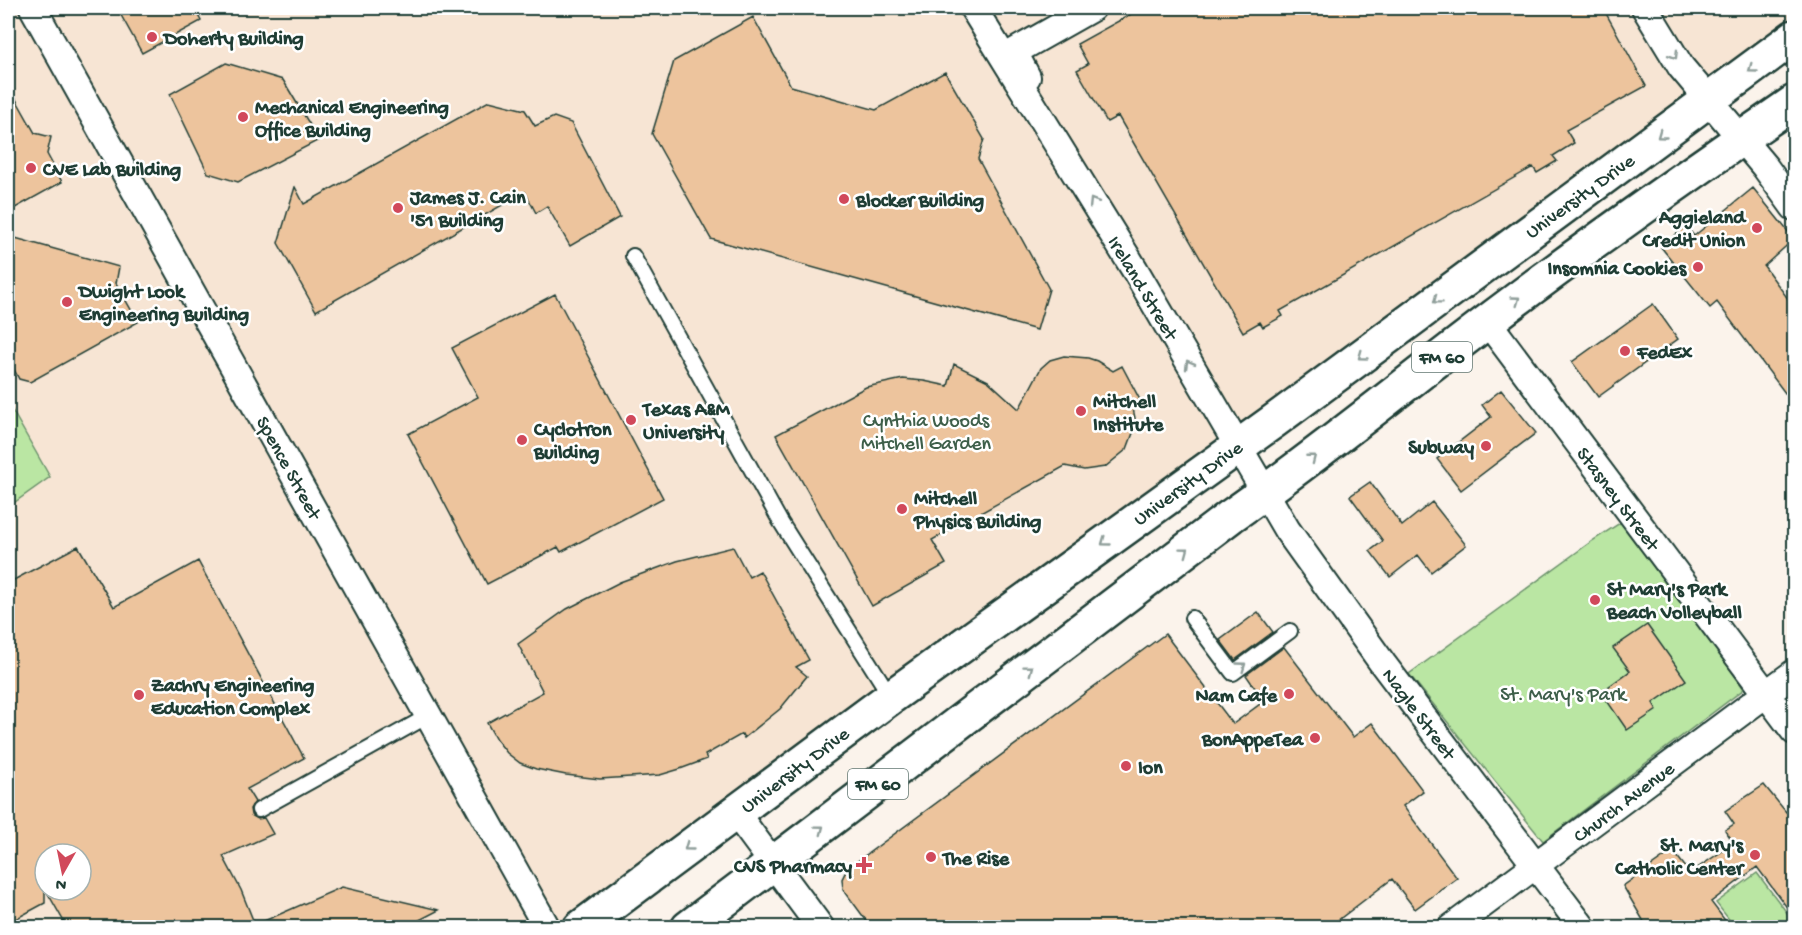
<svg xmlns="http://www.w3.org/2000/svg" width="1802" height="935" font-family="'Gochi Hand',sans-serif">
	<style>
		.built { fill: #f7e5d4; fill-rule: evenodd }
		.green { fill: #bae6a3; stroke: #6c926c; stroke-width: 1.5 }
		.building { fill: #edc49d; stroke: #1f3d34; stroke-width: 1.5 }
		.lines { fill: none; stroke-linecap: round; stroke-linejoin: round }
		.service-casing { stroke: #1f3d34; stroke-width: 18 }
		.minor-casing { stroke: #1f3d34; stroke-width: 30 }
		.primary-casing { stroke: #1f3d34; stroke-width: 38 }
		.service { stroke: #fff; stroke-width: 14 }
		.minor { stroke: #fff; stroke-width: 26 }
		.primary { stroke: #fff; stroke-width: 33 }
		.oneway { stroke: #8f9e9a }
		.poi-dot { fill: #d1495b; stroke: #fff; stroke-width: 2 }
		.labels { text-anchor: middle; stroke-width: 5; stroke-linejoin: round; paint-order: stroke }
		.shield { fill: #fff; stroke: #627771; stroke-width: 1.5 }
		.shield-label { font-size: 18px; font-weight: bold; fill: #1f3d34 }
		.poi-label { font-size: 20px; font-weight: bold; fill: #1f3d34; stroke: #fff; text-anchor: start }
		.street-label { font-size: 20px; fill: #1f3d34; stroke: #fff }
		.park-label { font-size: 20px; fill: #3e5f4a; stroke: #fff }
	</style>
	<rect width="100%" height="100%" fill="#fbf3eb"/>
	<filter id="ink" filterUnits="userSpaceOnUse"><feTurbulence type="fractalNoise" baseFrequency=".0167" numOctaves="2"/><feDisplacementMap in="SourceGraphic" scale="12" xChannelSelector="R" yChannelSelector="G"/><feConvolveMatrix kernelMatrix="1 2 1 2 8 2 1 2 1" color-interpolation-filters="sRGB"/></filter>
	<g filter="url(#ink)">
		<!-- built -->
		<path class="built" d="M8,8h1786v16l-1181,861 -62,42 -543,1zM45,854h36v36h-36z"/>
		<!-- green -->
		<path class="green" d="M8,403l42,74 -42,30z
			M1626,519l118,170 -201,152 -134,-167 183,-133z
			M1757,873l37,49v5h-59l-19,-24z"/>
		<!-- building -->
		<path class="building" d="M117,8h77l7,13 -59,32z
			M1142,8h461l43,78 -80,44 8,13 -21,13 4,5 -20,12 -4,-6 -253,144 3,5 -20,11 -3,-5 -17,10 -125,-216 -11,6 -30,-52 11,-6 -11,-20z
			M753,17l38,69 85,24 69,-38 39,67 -6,20 71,130 -12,41 -326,-91 -59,-105 22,-73z
			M226,63l57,17 36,60 -81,42 -30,-9 -38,-79z
			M8,85l27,48 16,4 -4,17 15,28 -54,30z
			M489,101l36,9 10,16 19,-9 17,6 49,94 -50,29 -23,-40 -11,7 -11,-21 -209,119 -38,-68 17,-56 9,17z
			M1753,188l41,51 -30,27 30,41v98l-77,-103 -7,6 -49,-61 25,-21 8,10z
			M8,236l111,31 -3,16 22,39 -108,60 -11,-3 -11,-21z
			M555,294l108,204 -102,54 -3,-5 -71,37 -79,-150 70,-37 -26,-49z
			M1653,304l25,35 -80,58 -26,-35z
			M1064,356l24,2 9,3 16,10 9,-5 18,34 -8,4 3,14 -2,15 -6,16 -22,18 -21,3 -19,-4 -133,74 14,24 -74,42 -96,-171 90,-48 37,-8 21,2 24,5 6,-22 34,17 31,28 22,-41 9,-8z
			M1501,390l35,43 -75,57 -24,-31 54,-42 -9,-12z
			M1370,482l32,44 30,-24 34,43 -35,27 -13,-17 -28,22 -20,-26 13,-10 -33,-45z
			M78,546l36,61 84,-46 106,197 -57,31 8,13 -5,7 1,6 7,4 6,-1 9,16 -50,22 18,34 14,35 87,-38 97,23 -33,17h-339l-21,-37h35v-36h-36v49l-37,20v-340z
			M733,547l16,30 11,-6 49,89 -13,7 11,9 -27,33 -36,29 -2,-4 -37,21 2,4 -27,10 -20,6 -60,4 -34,-4 -30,-6 -16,-6 -13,-10 -11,-14 -9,-16 56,-31 -25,-48 49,-35 53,-27 57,-21z
			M1258,612l15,20 -38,28 -15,-20z
			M1647,625l39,55 -33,23 4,7 -30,20 -26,-38 29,-21 -17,-23z
			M1165,634l68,90 31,-23 -18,-26 38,-28 69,90 19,-14 51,68 -20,15 54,72 -42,31 -23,-30 -63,48h-458l-28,-38 -1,-10 5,-10z
			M1764,785l22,27 8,-6v111l-37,-50 -46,35 19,25h-83l-24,-41 50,-35 17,22 44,-30 -9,-13 9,-6 -9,-13z"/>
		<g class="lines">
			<defs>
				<path id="service" d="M633,256l147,265 111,176
					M1192,618l41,55 57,-42
					M259,810l169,-94"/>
				<path id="minor" d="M33,8l514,920
					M973,8l162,262 152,260 96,134 200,264
					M1645,8l36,59 84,100 29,40
					M1027,77l-13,-25 78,-44
					M1487,321l307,410
					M735,812l86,116
					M1451,928l343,-255"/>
				<path id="primary" d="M580,928l311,-231 383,-276 520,-384
					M688,928l543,-412c88,-61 171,-130 257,-195 100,-76 203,-148 306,-219"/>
			</defs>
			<!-- service casing -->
			<use href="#service" class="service-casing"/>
			<!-- minor casing -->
			<use href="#minor" class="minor-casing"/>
			<!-- primary casing -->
			<use href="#primary" class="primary-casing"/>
			<!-- service -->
			<use href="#service" class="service"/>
			<!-- minor -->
			<use href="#minor" class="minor"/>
			<!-- primary -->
			<use href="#primary" class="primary"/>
		</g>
		<!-- one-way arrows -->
		<defs><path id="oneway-chevron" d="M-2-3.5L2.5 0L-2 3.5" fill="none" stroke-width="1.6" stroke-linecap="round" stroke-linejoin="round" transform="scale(1.5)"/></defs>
		<g class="oneway">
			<use href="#oneway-chevron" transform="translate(1674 55) rotate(59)"/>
			<use href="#oneway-chevron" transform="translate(1752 69) rotate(144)"/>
			<use href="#oneway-chevron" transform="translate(1661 135) rotate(144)"/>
			<use href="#oneway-chevron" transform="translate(1093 202) rotate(-122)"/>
			<use href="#oneway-chevron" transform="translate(1437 300) rotate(143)"/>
			<use href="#oneway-chevron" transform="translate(1516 300) rotate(-36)"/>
			<use href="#oneway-chevron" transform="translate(1362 356) rotate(144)"/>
			<use href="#oneway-chevron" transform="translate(1189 364) rotate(-120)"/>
			<use href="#oneway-chevron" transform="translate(1312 458) rotate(-38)"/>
			<use href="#oneway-chevron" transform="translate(1105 542) rotate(144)"/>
			<use href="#oneway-chevron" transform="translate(1185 551) rotate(-37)"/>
			<use href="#oneway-chevron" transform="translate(1242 666) rotate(-36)"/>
			<use href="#oneway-chevron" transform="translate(1029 669) rotate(-37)"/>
			<use href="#oneway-chevron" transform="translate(820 829) rotate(-37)"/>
			<use href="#oneway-chevron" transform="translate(688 847) rotate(144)"/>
		</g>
	</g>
	<!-- markers -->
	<g class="poi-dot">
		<circle cx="152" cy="37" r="6"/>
		<circle cx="243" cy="117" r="6"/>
		<circle cx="31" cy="168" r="6"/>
		<circle cx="844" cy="199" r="6"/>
		<circle cx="398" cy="208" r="6"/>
		<circle cx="1757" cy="228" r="6"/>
		<circle cx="1698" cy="267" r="6"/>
		<circle cx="67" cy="302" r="6"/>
		<circle cx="1625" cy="351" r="6"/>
		<circle cx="1081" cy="411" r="6"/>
		<circle cx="631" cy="420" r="6"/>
		<circle cx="522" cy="440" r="6"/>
		<circle cx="1486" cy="446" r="6"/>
		<circle cx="902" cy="509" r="6"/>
		<circle cx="1595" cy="600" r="6"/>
		<circle cx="1289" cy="694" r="6"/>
		<circle cx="139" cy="695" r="6"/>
		<circle cx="1315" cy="738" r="6"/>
		<circle cx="1126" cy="766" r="6"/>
		<circle cx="1755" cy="855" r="6"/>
		<circle cx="931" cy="857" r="6"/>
		<path d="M861 856h6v6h6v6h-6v6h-6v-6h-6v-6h6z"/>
	</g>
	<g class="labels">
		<!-- shield labels -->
		<g class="shield">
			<rect x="1412" y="342" width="60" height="30" rx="4.5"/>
			<rect x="848" y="769" width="60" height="30" rx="4.5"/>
		</g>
		<g class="shield-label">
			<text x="1442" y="363">FM 60</text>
			<text x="878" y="790">FM 60</text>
		</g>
		<!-- poi labels -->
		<g class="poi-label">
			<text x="164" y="44">Doherty Building</text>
			<text x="255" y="113">Mechanical Engineering<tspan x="255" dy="23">Office Building</tspan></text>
			<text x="43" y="175">CVE Lab Building</text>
			<text x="410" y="203">James J. Cain<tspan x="410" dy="23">'51 Building</tspan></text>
			<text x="856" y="206">Blocker Building</text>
			<text x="1745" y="223" text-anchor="end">Aggieland<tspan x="1745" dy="23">Credit Union</tspan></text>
			<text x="1686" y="274" text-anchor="end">Insomnia Cookies</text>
			<text x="79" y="297">Dwight Look<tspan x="79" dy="23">Engineering Building</tspan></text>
			<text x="1637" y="358">FedEx</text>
			<text x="1093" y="407">Mitchell<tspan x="1093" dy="23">Institute</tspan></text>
			<text x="643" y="415">Texas A&amp;M<tspan x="643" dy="23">University</tspan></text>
			<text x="534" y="435">Cyclotron<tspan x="534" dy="23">Building</tspan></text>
			<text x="1474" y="453" text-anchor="end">Subway</text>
			<text x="914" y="504">Mitchell<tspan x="914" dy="23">Physics Building</tspan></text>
			<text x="1607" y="595">St Mary's Park<tspan x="1607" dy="23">Beach Volleyball</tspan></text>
			<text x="151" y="691">Zachry Engineering<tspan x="151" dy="23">Education Complex</tspan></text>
			<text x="1277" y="701" text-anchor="end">Nam Cafe</text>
			<text x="1303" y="745" text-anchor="end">BonAppeTea</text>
			<text x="1138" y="773">Ion</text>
			<text x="1743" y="851" text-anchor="end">St. Mary's<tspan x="1743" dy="23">Catholic Center</tspan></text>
			<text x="943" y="864">The Rise</text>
			<text x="852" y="872" text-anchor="end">CVS Pharmacy</text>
		</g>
		<!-- street labels -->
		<g class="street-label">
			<text transform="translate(1579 195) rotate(-36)" y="7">University Drive</text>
			<text transform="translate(1144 287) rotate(59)" y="7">Ireland Street</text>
			<text transform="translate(290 467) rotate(61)" y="7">Spence Street</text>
			<text transform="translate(1187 482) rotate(-36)" y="7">University Drive</text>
			<text transform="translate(1619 498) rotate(53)" y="7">Stasney Street</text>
			<text transform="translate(1420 713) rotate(53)" y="7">Nagle Street</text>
			<text transform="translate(794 769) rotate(-37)" y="7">University Drive</text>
			<text transform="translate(1623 801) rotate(-37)" y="7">Church Avenue</text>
		</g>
		<!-- park labels -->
		<g class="park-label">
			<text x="926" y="426">Cynthia Woods<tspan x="926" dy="23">Mitchell Garden</tspan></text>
			<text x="1563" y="700">St. Mary's Park</text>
		</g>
	</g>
	<!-- margin -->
	<rect width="1802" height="935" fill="none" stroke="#fff" stroke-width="30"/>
	<rect x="15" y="15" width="1772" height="905" fill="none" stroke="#1f3d34" stroke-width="2" filter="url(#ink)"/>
	<!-- north arrow -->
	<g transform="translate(63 872) rotate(189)"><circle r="28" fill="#ffffff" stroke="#a5b1ae" stroke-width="1.5"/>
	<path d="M0-4.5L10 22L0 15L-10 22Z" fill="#d1495b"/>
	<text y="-9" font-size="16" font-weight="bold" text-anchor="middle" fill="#1f3d34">N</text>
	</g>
</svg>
